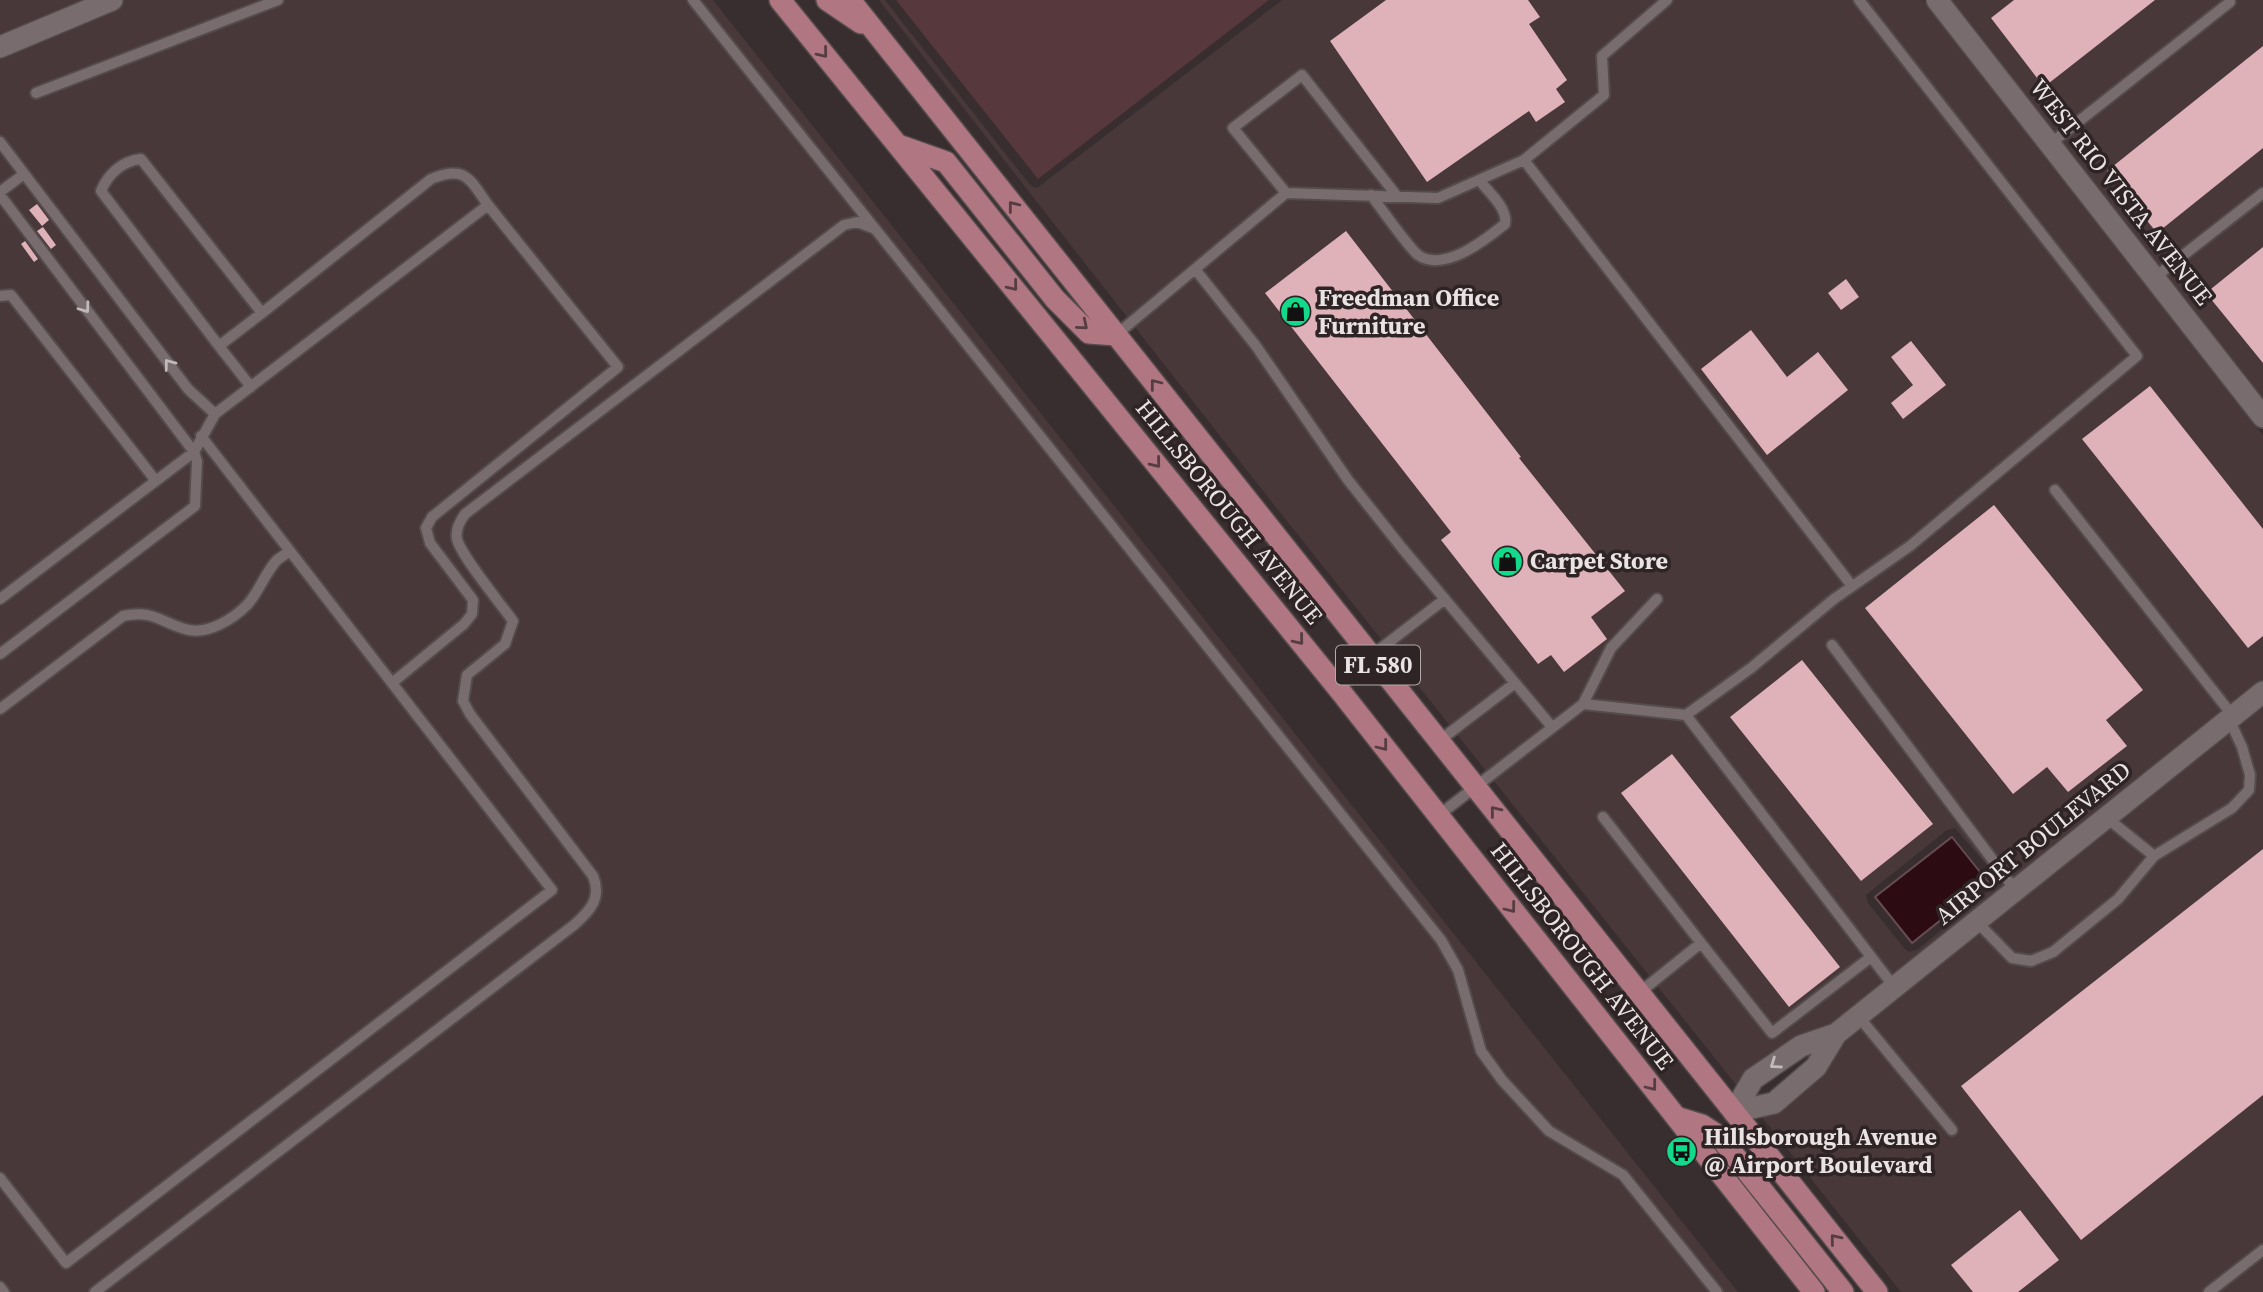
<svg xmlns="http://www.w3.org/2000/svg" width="2263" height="1292" font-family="'Source Serif 4',serif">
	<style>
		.built { fill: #48383a; fill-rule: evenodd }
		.grass { fill: #57383d }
		.water { fill: #2c0b13; stroke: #654c52; stroke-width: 2 }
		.building { fill: #dfb1b8 }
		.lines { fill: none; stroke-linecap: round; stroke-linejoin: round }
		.service-casing { stroke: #544b4c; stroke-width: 14 }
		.minor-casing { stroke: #544b4c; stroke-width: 24 }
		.primary-casing { stroke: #544b4c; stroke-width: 24 }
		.service { stroke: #796c6e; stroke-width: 10 }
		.minor { stroke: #796c6e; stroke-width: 21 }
		.primary { stroke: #b07681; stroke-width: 21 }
		.oneway { stroke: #553d41 }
		.oneway2 { stroke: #c2b9bb }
		.labels { text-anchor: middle; stroke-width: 7; stroke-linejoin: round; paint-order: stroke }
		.shield { fill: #2e2425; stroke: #b2aaab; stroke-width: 2 }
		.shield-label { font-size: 23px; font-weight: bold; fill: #eae3e4 }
		.street-label { font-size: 24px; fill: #eae3e4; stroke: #2e2425 }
		.poi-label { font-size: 24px; font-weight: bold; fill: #eae3e4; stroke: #2e2425; text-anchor: start }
	</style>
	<rect width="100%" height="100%" fill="#382d2f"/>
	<!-- built -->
	<path class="built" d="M0,0h713l1025,1292h-1738z
		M879,0h6l145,185 7,3 245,-188h641l340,435v245l-432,345 -94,61 -470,-590zM1955,828l41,48 1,8 -80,66 -8,2 -4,-3 -37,-46 -2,-8 81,-65z
		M1951,0h312v399z
		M2263,705v587h-362l-140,-176 82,-75z"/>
	<!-- grass -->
	<path class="grass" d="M896,0h373l-231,179z"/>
	<!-- water -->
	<path class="water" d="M1952,837l36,45 -76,61 -37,-46z"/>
	<!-- building -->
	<path class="building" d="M1386,0h142l12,17 -11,7 38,56 -11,9 9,13 -29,20 -7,-11 -102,71 -97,-141z
		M2014,0h141l-111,87 -53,-69z
		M2263,46v102l-106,85 -50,-62z
		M37,204l12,16 -7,6 -13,-16z
		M43,227l13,18 -5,4 -14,-18z
		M1346,231l175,226 -2,1 106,133 -34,26 16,22 -43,33 -13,-17 -13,9 -97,-124 10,-8 -186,-239z
		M25,241l13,18 -4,3 -13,-18z
		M2263,247v116l-57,-70z
		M1846,279l13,18 -18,13 -13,-17z
		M1751,330l36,47 31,-25 30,38 -81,65 -66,-86z
		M1911,341l35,44 -43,34 -12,-16 22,-18 -22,-28z
		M2150,386l113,143v107l-15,12 -166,-209z
		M1994,505l149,185 -37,30 21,26 -59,46 -21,-25 -34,27 -148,-186z
		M1802,660l131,164 -72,57 -131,-164z
		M1672,754l168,213 -51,40 -168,-214z
		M2263,849v246l-182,145 -120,-154z
		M2020,1210l39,50 -41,32h-45l-22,-27z"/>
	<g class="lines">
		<defs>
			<path id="service" d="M693,0l748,940 17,30 23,81 21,29 47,51 74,44 94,117
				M1667,0l-65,56 2,39 -80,65 328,426
				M36,93l242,-93
				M0,142l188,247 27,25
				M2050,144l180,-142
				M0,192l24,-18
				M1286,193l-53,-65 69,-53 95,121
				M0,195l194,257 3,9 -2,45 -195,148
				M1371,195c10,13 37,52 47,60 26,18 67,-15 87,-31 3,-16 -16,-31 -25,-43
				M1195,269l61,77 92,134 54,68 150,179
				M2154,278l109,-85
				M0,296l11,-1 145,186
				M262,313l-43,33 -118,-155c7,-17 21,-30 40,-32l121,154 169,-134c34,-14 38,-1 57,26
				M1116,335l170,-142 152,5 86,-38
				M219,346l32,41
				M2055,490l178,226
				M0,599l194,-147 21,-38 273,-209 130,162 -186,150 -6,11 4,15 43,57 -1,14 -8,10 -72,59
				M1832,645l184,246
				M1371,656l74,-57
				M1583,704l28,-56 46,-49
				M0,709l123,-93c32,-7 39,8 66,14 20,4 44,-11 58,-25 12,-13 18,-32 30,-45 4,-3 9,-6 13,-9
				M1686,715l209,273
				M1439,741l76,-58
				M1439,815l144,-111 103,11 65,-47 83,-69 76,-53 227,-190 -278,-356
				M1603,817l98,126
				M2107,818l47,38 78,-48 17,-18 1,-15 -8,-28 -13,-28
				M1977,922l35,36 19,3 22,-9 65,-53 36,-43
				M1639,993l62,-50 71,90 99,-76
				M1859,1017l93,113
				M0,1178l66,85 486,-373 -351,-454
				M0,1287l4,5
				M95,1292l479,-367c16,-14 28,-27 19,-49l-123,-162 -7,-13 4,-26 38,-31 8,-23c-12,-17 -52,-65 -56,-82 -2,-9 3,-18 8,-25l379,-289 13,-3 16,6
				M2209,1292l54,-42"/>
			<path id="minor" d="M1937,0l326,417
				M0,47l112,-47
				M1836,1034l-20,33 -42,36 -40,9 19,-33 48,-33 35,-12 427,-342"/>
			<path id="primary" d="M780,0l561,692 473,600
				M827,0l34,23
				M850,0l1027,1292
				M898,145l48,17 109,137 34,34 27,2
				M1676,1117l26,8 17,11 124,156"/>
		</defs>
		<!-- service casing -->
		<use href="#service" class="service-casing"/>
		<!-- minor casing -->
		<use href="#minor" class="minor-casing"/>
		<!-- primary casing -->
		<use href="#primary" class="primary-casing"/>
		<!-- service -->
		<use href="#service" class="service"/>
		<!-- minor -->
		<use href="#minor" class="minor"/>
		<!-- primary -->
		<use href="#primary" class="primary"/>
	</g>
	<!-- one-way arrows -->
	<defs><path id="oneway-chevron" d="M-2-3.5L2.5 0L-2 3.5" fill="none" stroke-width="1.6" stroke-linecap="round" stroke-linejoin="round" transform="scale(1.75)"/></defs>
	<g class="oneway">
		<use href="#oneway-chevron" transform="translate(823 53) rotate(51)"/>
		<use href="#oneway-chevron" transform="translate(1013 206) rotate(-128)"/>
		<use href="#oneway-chevron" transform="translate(1013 286) rotate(51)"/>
		<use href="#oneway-chevron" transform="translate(1083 325) rotate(40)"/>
		<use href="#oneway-chevron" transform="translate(1155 384) rotate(-128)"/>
		<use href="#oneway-chevron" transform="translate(1156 463) rotate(51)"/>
		<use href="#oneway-chevron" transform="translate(1299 640) rotate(51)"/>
		<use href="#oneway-chevron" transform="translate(1383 746) rotate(52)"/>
		<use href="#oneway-chevron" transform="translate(1495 811) rotate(-129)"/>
		<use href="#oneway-chevron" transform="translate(1511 908) rotate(52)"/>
		<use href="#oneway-chevron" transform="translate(1652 1086) rotate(52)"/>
		<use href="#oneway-chevron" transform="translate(1835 1239) rotate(-129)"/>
	</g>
	<g class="oneway2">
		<use href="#oneway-chevron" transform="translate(85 308) rotate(54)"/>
		<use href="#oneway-chevron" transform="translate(169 364) rotate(-127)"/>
		<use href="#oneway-chevron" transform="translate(1775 1064) rotate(145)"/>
	</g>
	<!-- icons -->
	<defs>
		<symbol id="shop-disc" viewBox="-11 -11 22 22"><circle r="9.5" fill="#13d98a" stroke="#2e2425"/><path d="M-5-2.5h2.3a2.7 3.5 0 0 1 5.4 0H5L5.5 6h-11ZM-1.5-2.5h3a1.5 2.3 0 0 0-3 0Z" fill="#111"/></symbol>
		<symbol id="bus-disc" viewBox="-11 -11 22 22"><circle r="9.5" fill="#13d98a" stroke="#2e2425"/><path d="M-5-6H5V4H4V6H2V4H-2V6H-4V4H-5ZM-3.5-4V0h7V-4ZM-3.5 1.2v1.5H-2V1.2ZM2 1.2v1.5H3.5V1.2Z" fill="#111"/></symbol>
	</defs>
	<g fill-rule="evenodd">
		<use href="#shop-disc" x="1278" y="294" width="35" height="35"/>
		<use href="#shop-disc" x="1490" y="544" width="35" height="35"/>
		<use href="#bus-disc" x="1664" y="1134" width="35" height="35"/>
	</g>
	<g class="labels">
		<!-- shield labels -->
		<rect class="shield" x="1336" y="645.5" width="84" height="39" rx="5"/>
		<g class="shield-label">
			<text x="1378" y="673">FL 580</text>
		</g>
		<!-- street labels -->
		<g class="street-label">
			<text transform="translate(2121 192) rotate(52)" y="8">WEST RIO VISTA AVENUE</text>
			<text transform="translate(1229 512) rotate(51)" y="8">HILLSBOROUGH AVENUE</text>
			<text transform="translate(2033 843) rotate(-39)" y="8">AIRPORT BOULEVARD</text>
			<text transform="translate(1582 956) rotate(52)" y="8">HILLSBOROUGH AVENUE</text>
		</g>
		<!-- poi labels -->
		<g class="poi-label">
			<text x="1318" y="306">Freedman Office<tspan x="1318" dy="28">Furniture</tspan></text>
			<text x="1530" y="569">Carpet Store</text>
			<text x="1704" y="1145">Hillsborough Avenue<tspan x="1704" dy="28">@ Airport Boulevard</tspan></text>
		</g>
	</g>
</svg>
